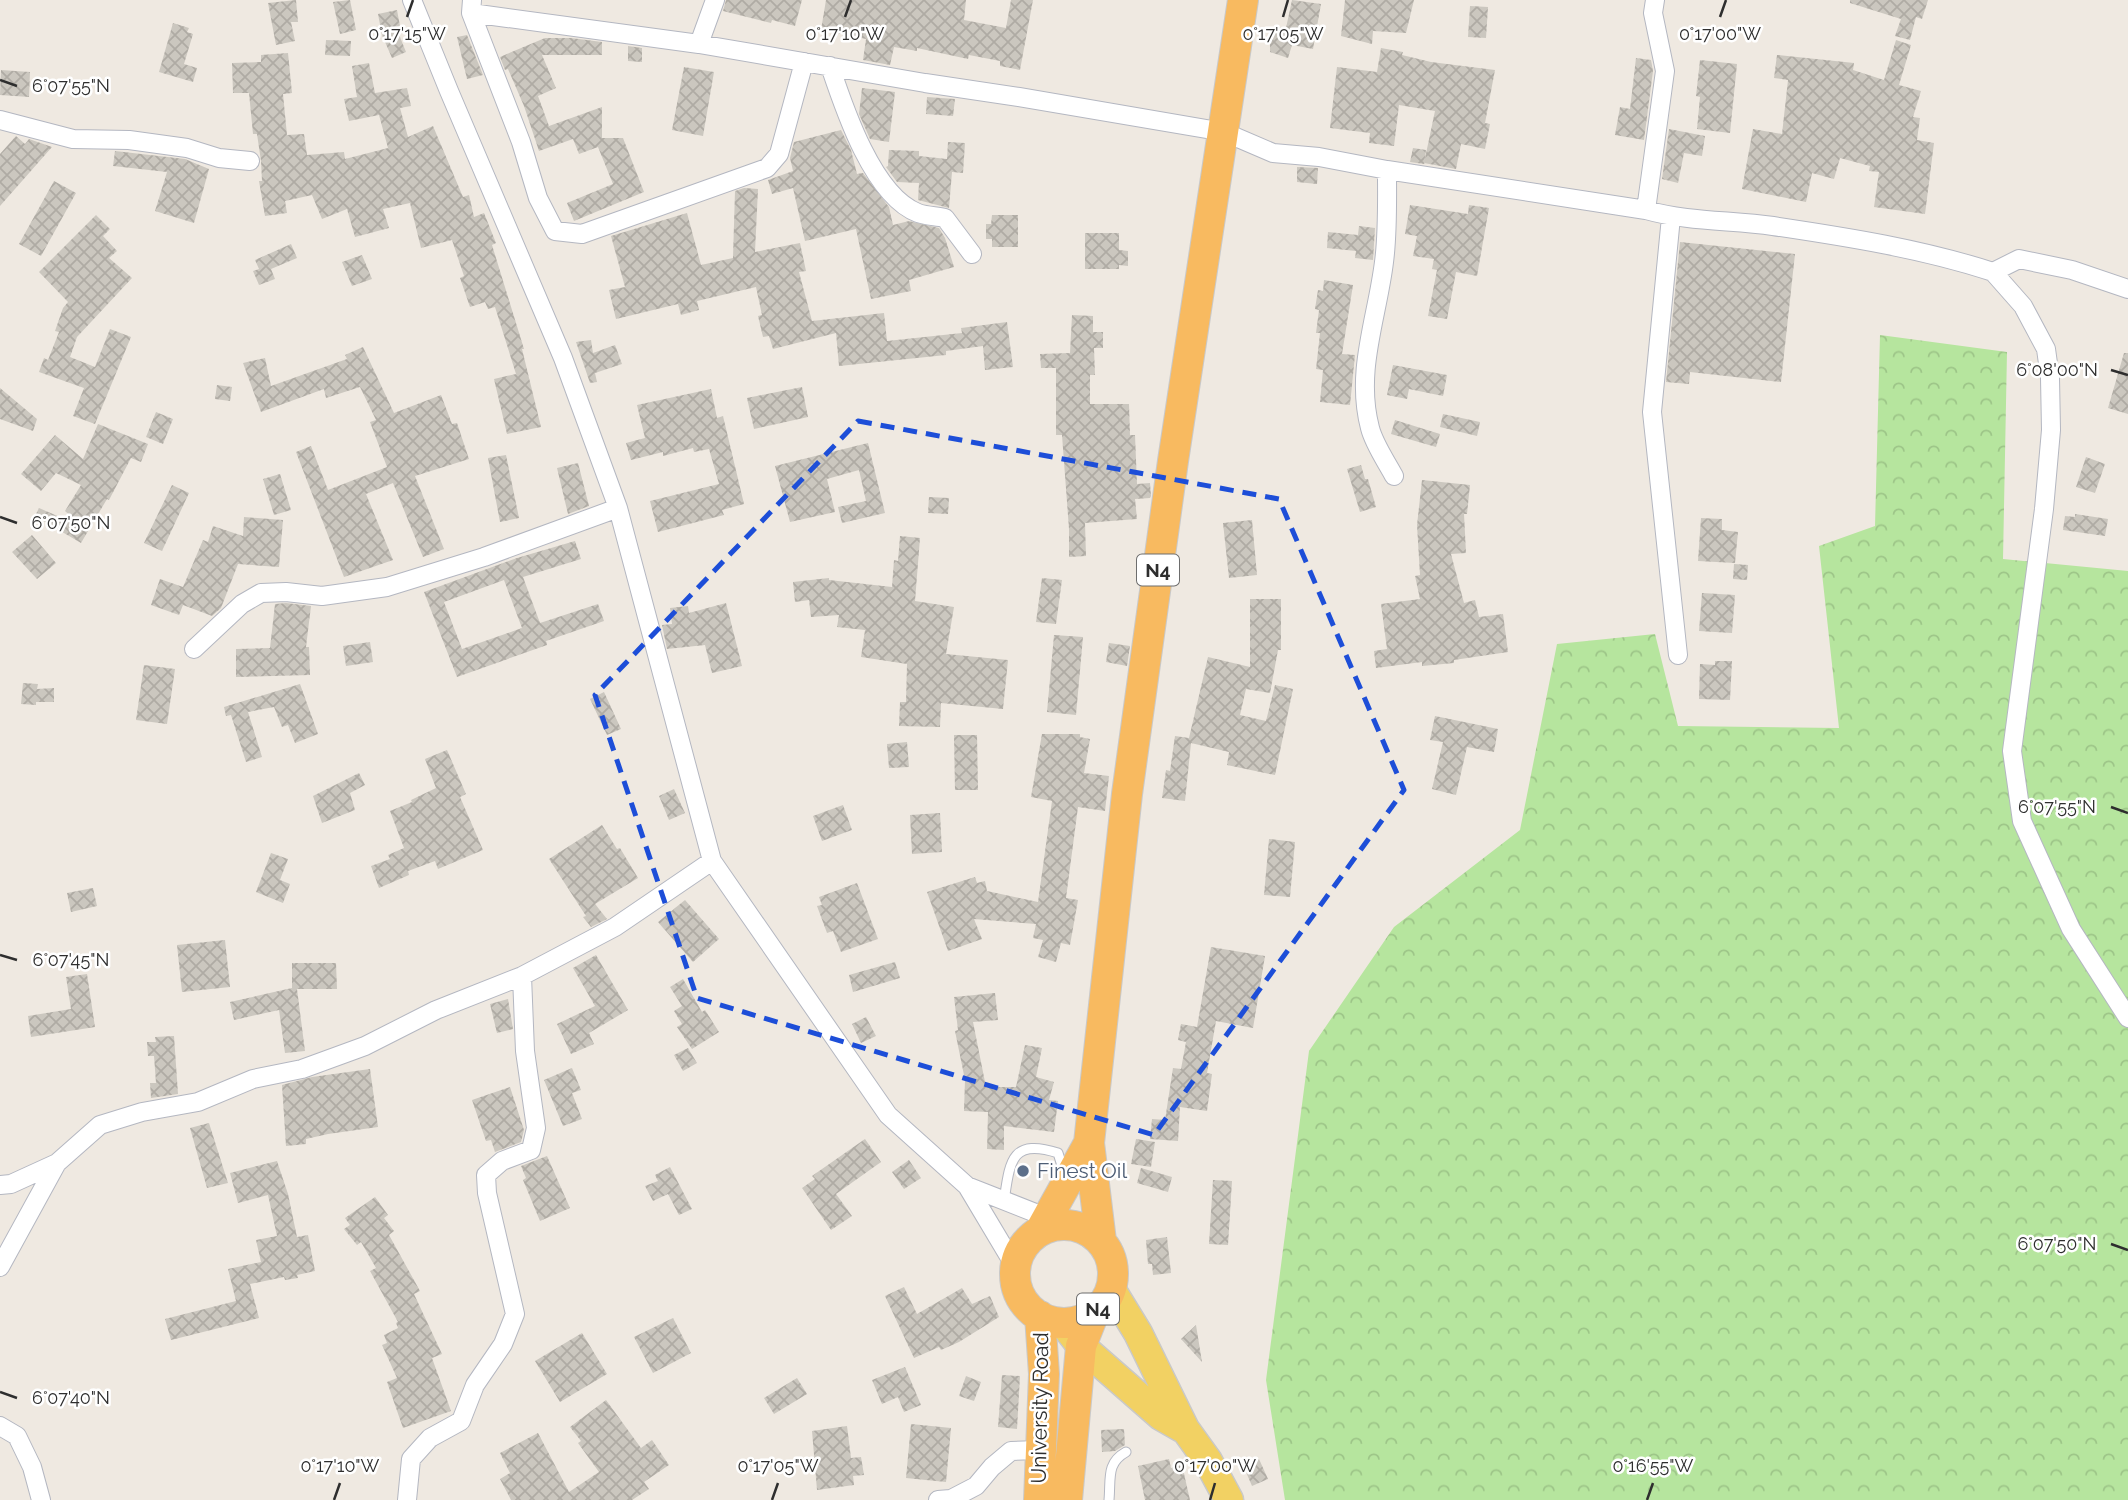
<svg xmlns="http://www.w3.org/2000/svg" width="2128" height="1500" font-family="Raleway,sans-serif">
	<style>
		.forest { fill: url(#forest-crowns) }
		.building { fill: url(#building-cross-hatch); fill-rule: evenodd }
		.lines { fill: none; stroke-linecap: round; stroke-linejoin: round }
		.service-casing { stroke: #b4b7c1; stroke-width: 11 }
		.minor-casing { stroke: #b4b7c1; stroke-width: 20 }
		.primary-casing { stroke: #c9c9c9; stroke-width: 31 }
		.trunk-casing { stroke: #c9c9c9; stroke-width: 32 }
		.service { stroke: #fff; stroke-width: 9 }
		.minor { stroke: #fff; stroke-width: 18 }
		.primary { stroke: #f2d163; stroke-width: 28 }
		.trunk { stroke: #f8ba60; stroke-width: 30 }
		.marked { fill: none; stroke: #1d4ed8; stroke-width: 5; stroke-dasharray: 14 9; stroke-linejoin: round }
		.ticks { fill: none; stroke: #2e2e2e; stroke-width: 2.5 }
		.service-dot { fill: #5c6f8a; stroke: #fff; stroke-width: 2.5 }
		.labels { text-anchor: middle; stroke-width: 5; stroke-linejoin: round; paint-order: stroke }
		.shield { fill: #fff; stroke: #6d6d6d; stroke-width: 2 }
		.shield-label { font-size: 19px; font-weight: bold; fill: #2e2e2e }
		.service-label { font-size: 21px; fill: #4e5e75; stroke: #fff; text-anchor: start }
		.street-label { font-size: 21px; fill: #2e2e2e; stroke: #fff }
		.ticks-label { font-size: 18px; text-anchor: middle; fill: #2e2e2e; stroke: #fff; stroke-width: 5; stroke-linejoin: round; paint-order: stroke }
	</style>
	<defs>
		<pattern id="forest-crowns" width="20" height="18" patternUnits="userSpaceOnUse" patternTransform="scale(1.75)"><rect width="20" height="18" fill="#b6e59e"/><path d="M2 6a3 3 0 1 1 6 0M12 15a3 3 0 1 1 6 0" fill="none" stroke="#9dc588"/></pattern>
		<pattern id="building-cross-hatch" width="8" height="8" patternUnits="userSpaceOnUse" patternTransform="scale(1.75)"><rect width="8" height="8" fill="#cbc7bf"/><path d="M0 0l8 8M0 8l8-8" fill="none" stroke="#afaba4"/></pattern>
	</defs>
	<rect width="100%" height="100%" fill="#efe9e1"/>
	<!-- forest -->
	<path class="forest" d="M1880,335l127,17 -4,207 125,12v929h-843l-19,-120 43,-329 85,-124 126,-97 37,-186 98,-10 23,92 161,2 -20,-182 56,-20z"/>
	<!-- building -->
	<path class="building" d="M296,0l2,22h-7l4,19 -19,4 -8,-42z
		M350,0l6,30 -16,4 -7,-32z
		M726,0h76l-7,26 -23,-6 -1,3 -48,-12z
		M826,0h140l-2,20 42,8 5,-28h22l-13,70 -20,-4v-5l-31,-6 -1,4 -51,-11v3l-23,-4 -4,18 -27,-5 3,-21 -45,-9z
		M1292,0l29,4 -8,45 -21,-4 -4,13 -18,-6v-11l1,-14 15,1z
		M1345,0h69l-8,33 -33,-2 -1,13 -31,-8z
		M1850,0h78l-6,19 -6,-2 -6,23 -15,-4 6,-17 -51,-16z
		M1470,6l18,1 -2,31 -18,-1z
		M397,10l3,16 -4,1 10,25 -14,6 -10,-23 -4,-21z
		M173,23l16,5 -2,4 6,2 -9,30 13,4 -4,14 -34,-10z
		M467,35l16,40 -16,4 -10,-42z
		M545,38h26l31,4v13h-60l14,33 -18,8 11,30 53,-19v31h21l21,54 -70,29 -7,-18 46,-19 -15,-37 -19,7 -6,-15 -34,12 -15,-45 -16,-37 -3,1 -5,-13z
		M326,40l25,1 -1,15 -25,-1z
		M1896,40l15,5 -12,40 22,6 -8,26 7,1 -3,22 17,3 -9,71 -51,-7 5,-35 -10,-1 1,-5 -30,-8 -6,21 -22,-6 -6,29 -64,-13 11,-60 29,5 6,-54 -14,-2 3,-23 77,8 -1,7 31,10z
		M628,46l14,2v14l-14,-1z
		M1381,48l22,4 -1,3 29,7 64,8 -10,53 5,1 -5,25 -24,-5 -5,25 -32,-6 11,-52 -36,-6 -5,41 -25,-3 1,-10 -40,-5 7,-61 40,5z
		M288,53l4,40 -9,1 4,41 17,-1 3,21 37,-3 1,7 43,-11 -9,-33 -30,6 -5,-22 13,-2 -5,-31 17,-3 6,30 32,-5 4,18 -11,2 8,29 25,-11 30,71 6,-2 5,22 10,-4 12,30 -4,2 32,104h-2l19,78 -34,7 -13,-55 22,-5 -21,-67 -7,2 -3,-7 -15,5 -10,-29 4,-2 -12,-36 -31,8 -11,-45 -27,6 6,19 -34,9 -8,-28 -25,10 -10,-24 -27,6 2,12 -22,3 -6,-35h3l-1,-20 -4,-27h-4l-4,-41h-16l-1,-30 29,-1v-7z
		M1636,58l15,2 2,11 -9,69 -29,-5 5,-28 10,2z
		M1700,60l37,4 -7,69 -33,-4 3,-32 -4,-1z
		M684,67l30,5 -11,64 -31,-6z
		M1,70l29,2 -1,25 -29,-2z
		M862,88l33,4 -6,50 -19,-3 -11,-25z
		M927,97l28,2 -2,17 -27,-2z
		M1669,129l36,7 -3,20 -18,-3 -6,30 -16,-4z
		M841,130l10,20 6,24 6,-1 26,34 4,18 16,-4 30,7 6,10 9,29 -45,13 2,11 -40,8 -15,-70 -51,12 -12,-53 -21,6 -4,-14 25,-9 -3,-13 4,-16z
		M16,136l9,8 4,-5 23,8 -52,59v-52z
		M948,142l17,1 -2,30 -11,-1 -3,36 -31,-8 1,-17 -22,-1 -11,-15 2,-1 1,-16 30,1v5l28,3z
		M1413,148l13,2 -2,14 -14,-2z
		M115,151l70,8 24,10 -15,54 -39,-12 12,-39 -54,-6z
		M1297,167l21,1 -1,16 -20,-2z
		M54,181l22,12 -35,63 -22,-12z
		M744,188l14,1 -3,63 45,-9 6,28 -7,1 13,49 72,-8 3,28 75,-8 -1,-5 46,-6 6,45 -28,3 -2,-24 -37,5v4l-107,11 -3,-33 -63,16 -4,-13 -6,1 -5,-21 4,-1 -6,-28 -59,14 2,9 -18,5 -3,-11 -62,15 -7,-29 16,-3 -14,-51 76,-23 14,52 32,-7 2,-67z
		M1410,205l58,9 1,-9 20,3 -12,68 -21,-4 -9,47 -19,-3 9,-46 -5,-1 2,-10 -21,-3 4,-20 -12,-2z
		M96,215l14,14 -7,7 14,15 -8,7 23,20 -55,59 -7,20 25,10 15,-38 21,8 -36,87 -22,-8 11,-28 -45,-16 5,-14 4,2 11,-28 -4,-1 8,-23 5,-6 -29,-30z
		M992,215h26v32h-26v-8h-6v-15h5z
		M1359,226l16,2 -2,32 -18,-2 1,-7 -29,-3 1,-16 30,3z
		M1085,233h34v17l9,1v15l-9,-1v4h-34z
		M1680,242l115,12 -14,128 -91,-10 -1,12 -23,-2z
		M291,244l6,14 -26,11 4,10 -16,6 -6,-14 6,-2 -4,-9z
		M362,255l10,24 -20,7 -10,-24z
		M1324,280l29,5 -11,69 13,1 -5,50 -30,-3 3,-32 -7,-1 4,-36h-4l3,-23 -4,-1 3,-19 5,1z
		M1072,315l21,1v16h10v16h-9l1,27h-5v29h39l1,31h5l2,49 13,-1 1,13 -1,2 -15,1 2,20 -52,4 1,33 -17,1v-28l-7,-94h-6v-67h-15l-1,-14 30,-1z
		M591,340l2,13 22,-8 7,19 -27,9 2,9 -7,1 -14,-41z
		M363,347l31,66 47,-18 11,29 5,-1 12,36 -54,17 29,73 -21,8 -30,-74 -27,11 27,66 -49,17 -48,-125 15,-6 17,44 59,-23 -17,-45 6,-2 -16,-33 -34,11 -2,-9 -63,23 -18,-49 22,-5 6,28 76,-27 -2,-4z
		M2124,353h4v61l-20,-6z
		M1393,365l54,10 -4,21 -34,-7 -2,10 -20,-4z
		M217,385l15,2 -2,14 -15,-2z
		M802,387l6,30 -54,12 -7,-31z
		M0,388l37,31 -4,12 -33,-12z
		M711,389l6,29 6,-2 21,88 -22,6 2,5 -66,17 -8,-31 69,-17 -10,-35 -15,3 -1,-4 -30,8v-4l-32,8 -5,-17 19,-5 -8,-33z
		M156,412l17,7 -10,25 -17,-7z
		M1443,414l37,8 -3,14 -37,-9z
		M1395,420l45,14 -4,13 -45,-13z
		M98,424l50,20 -7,18 -10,-4 -22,42 -2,-1 -26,44 -46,-27 4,-8 44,19 -18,-16 16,-26 -25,-12 -15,18 -20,-17 34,-39 28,24z
		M868,443l17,70 -43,10 -4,-16 28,-6 -7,-31 -32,9 8,33 -45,10 -15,-56z
		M506,455l13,63 -19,4 -12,-64z
		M2086,457l19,7 -10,29 -19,-6z
		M578,463l11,43 -21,8 -11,-46z
		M1361,465l4,14h3l8,28 -16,5 -13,-43z
		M280,474l11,36 -17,5 -11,-36z
		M1422,480l48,5 -3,29h-3l2,39 -15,1 13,49 11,-3 4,17 24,-3 5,38 -54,8v3l-32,3v-4l-46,6 -2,-17 13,-2 -6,-45 39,-5 -5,-23 5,-1 -3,-50z
		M172,485l17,8 -27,58 -18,-8z
		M929,497l20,1 -1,16 -20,-1z
		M2075,514l33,5 -3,17 -42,-6 2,-14 10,1z
		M244,517l39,3 -4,47 -41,-3 -17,44 -9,8 -29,-11 -4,10 -28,-10 9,-26 23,8 20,-47 5,2 5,-16 30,10z
		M1701,518l21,1v11l16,2 -3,31 -37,-2z
		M1252,520l5,55 -28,3 -6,-55z
		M32,535l24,28 -19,16 -25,-27z
		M900,536l20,2 -5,63 39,6 -8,47 62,6 -5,49 -62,-6 -1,24 -41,-1 1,-24h6l1,-38 -46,-7 4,-27 -28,-3 2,-12 -28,2 -2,-17 -14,2 -2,-20 36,-4v2l63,7 2,-27 4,1z
		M575,541l6,18 -58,18 17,46 58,-19 6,17 -58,20 1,4 -90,32 -33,-85 93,-34zM504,580l18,48 -60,21 -18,-47z
		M1734,564l14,1 -1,15 -14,-1z
		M1042,578l20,2 -6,44 -20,-2z
		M1702,593l33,2 -3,38 -33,-2z
		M1250,599h31v51h-3l-8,43 -24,-4 -6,26 26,6 9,-36 18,4 -18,86 -48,-10 2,-13 -38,-9 -6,58 -23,-3 4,-28 4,1 5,-35 14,2 19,-81 42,10z
		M286,603l25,3 -5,41h3l1,28 -74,2v-28l34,-1 5,-44z
		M726,603l16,63 -30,7 -7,-28 -38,4 -5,-24 10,-1 -2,-16 18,-2 1,7z
		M1054,635l29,2 -7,78 -29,-3z
		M370,642l3,20 -27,4 -3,-20z
		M1109,643l21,3 -3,20 -21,-4z
		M1715,661h17l-2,39 -31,-1 1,-35 15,1z
		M144,665l31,4 -8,55 -31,-4z
		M23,683l15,1 -1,5 17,-1v14h-18v3l-15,-1z
		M300,684l18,50 -23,9 -7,-18 -6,2 -8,-20 -26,5 14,45 -16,5 -15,-47 -5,1 -2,-9z
		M604,692l17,37 -14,6 -17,-36z
		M1435,716l63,13 -4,23 -27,-5 -11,48 -24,-6 11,-47 -13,-2z
		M1042,734h38v3l10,2 -6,34 25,3 -4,35 -27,-4 -12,91 12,2 -8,45 -9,-2 -5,19 -18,-5 5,-17 -10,-2 3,-14 -62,-5 8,20 -34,12 -21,-59 48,-15 2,6 8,-2 2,10 51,11 14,-101 -21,-4z
		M954,735h23l1,55h-23z
		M907,742l2,25 -20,1 -2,-24z
		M447,750l19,44 -6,3 23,53 -45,19 -3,-8 -27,10 1,4 -30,13 -8,-22 19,-7 -2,-4 16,-7 -14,-37 22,-9 -1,-2 25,-12 -11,-29z
		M359,773l6,12 -15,8 5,17 -33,13 -9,-27z
		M674,789l11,24 -16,7 -10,-24z
		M843,805l9,25 -30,11 -9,-25z
		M940,813l2,39 -30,2 -2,-39z
		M602,825l15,24 3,-1 18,30 -43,26 12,15 -16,8 -8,-10 3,-1 -37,-57z
		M1269,839l26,3 -5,55 -26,-2z
		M271,853l17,6 -8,21 10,4 -7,19 -27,-11z
		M857,883l21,56 -37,13 -8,-21 -6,2 -10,-27 5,-1 -3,-8z
		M93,888l4,18 -26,6 -4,-19z
		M685,900l34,39 -26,23 -35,-40z
		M225,940l5,47 -48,5 -5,-47z
		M1211,947l54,9 -12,72 -37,-7 -9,52 5,1 -5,37 -27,-4 -2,34 -28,-2 2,-20 13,1 8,-52 8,1 5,-27 -8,-2 3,-16 16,3z
		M596,955l32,55 -39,23 5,11 -23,10 -14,-30 38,-18 -22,-38z
		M895,962l5,16 -47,14 -4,-17z
		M292,963h44l1,26h-40l8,62 -20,2 -6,-43 -45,10 -4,-18 62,-14z
		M87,974l8,53 -64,10 -3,-21 43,-7 -5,-32z
		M683,979l19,33 3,-2 14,22 -27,17 -15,-22 5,-3 -8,-13 8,-5 -12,-19z
		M995,993l3,27 -25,2 13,65h30l9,-42 17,3 -6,29 18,5 -5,18 9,1 -4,31 -50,-6v24l-17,-1 1,-37 -24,-1 1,-31 -10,-49 3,-1 -4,-33z
		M508,999l5,30 -16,4 -7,-29z
		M866,1017l10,19 -15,7 -9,-19z
		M174,1036l4,58 -27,4 -1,-15h6l-2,-27h-6l-1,-14h9l-1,-5z
		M688,1048l9,15 -14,8 -9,-16z
		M572,1068l9,22 -9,3 10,26 -19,7 -19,-46z
		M370,1069l8,58 -50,7 -22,5v5l-20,2 -4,-61 30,-8z
		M510,1087l14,43 -3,12 -26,10 -4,-12 -5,1 -14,-41z
		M209,1123l19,60 -21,5 -17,-60z
		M865,1139l16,23 -45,32 16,22 -21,14 -29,-42 13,-9 -3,-3z
		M1136,1139l19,3 -4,25 -20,-3z
		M547,1156l23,52 -30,13 -17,-41 3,-2 -5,-12z
		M909,1160l12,18 -17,11 -12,-17z
		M277,1161l11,33 9,43 11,-2 7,36 -18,4 1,3 -13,2 -1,-3 -34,7 9,34 -88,22 -6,-21 71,-18 -8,-32 33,-7 -5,-22 21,-4 -9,-41 -30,8 -8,-30z
		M670,1167l22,42 -13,6 -11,-21 -15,7 -8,-15 13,-5 -3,-6z
		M1141,1168l31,9 -4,15 -31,-9z
		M1213,1180l19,1 -4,64 -19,-1z
		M375,1197l13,18 -4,3 10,13 -5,4 31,56 -6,3 28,60 -10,4 19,53 -48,17 -16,-46 10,-4 -15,-33 5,-2 -3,-8 14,-7 -2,-5 2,-1 -28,-51 6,-3 -15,-26 -4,3 -13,-16 6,-4 -5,-7z
		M1167,1237l4,36 -18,2 -1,-11h-4l-2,-24z
		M904,1287l13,27 45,-26 10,16 18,-8 9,21 -40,25 -18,8 -2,-3 -25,11 -29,-62z
		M673,1318l18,35 -38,20 -19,-36z
		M1196,1325l6,37 -21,-23z
		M582,1333l25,41 -47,28 -25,-41z
		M905,1367l16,38 -17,7 -6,-15 -16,7 -10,-24z
		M1002,1375l18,1 -3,53 -19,-2z
		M966,1376l15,6 -7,19 -15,-5z
		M797,1378l10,16 -33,20 -10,-16z
		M606,1400l35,48 11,-8 17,25 -25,17 5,7 -17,11h-121l-11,-21 10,-6 -10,-20 38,-20 31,59 30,-20 -21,-29 3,-2 -11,-14z
		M911,1424l40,4 -5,54 -40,-4z
		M847,1426l4,32 10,-1 3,18 -11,1 1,9 -37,5 -5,-59z
		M1124,1429l1,16 -10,6 -13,1 -1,-22z
		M1169,1459l2,9 11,-3 8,35h-45l-7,-34z
		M1259,1459l9,20 -16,7 -9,-21z"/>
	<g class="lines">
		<defs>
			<path id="service" d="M1004,1201c6,-40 7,-63 54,-48l6,19
				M1109,1500c2,-21 -3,-37 17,-48"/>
			<path id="minor" d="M412,0l37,91 114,267 55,150 94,353 176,254 79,71 49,82
				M472,0l-1,13 50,129 17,56 17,33 27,3 185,-66 12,-14 25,-92
				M471,13l228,31 226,39 94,14 205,35 49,21 46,4 68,13 259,40c42,12 85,10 127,16 74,11 150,23 220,46l26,-13 53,11 56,19
				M699,44l16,-44
				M830,66c14,42 43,130 88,147 8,3 18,3 27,5l27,36
				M0,120l73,19 56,1 58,8 32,10 31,3
				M1387,170c0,31 1,62 -3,92 -7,57 -29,109 -14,166 4,16 16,33 24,48
				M1646,210l19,-139 -12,-58 2,-13
				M1671,217l-19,195 26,243
				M1993,272l30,34 23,43 4,29 1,52 -7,79 -32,242 10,70 49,108 57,89
				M194,649l48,-45 19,-11 25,-1 36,4 65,-9 97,-30 134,-49
				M0,1185l11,-1 46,-21 43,-38 42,-13 56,-10 55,-23 49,-10 63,-23 71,-36 86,-34 93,-49 97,-66
				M967,1186l99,39
				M0,1267l57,-104
				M0,1426l17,10 15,31 9,33
				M407,1500l4,-41 19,-21 31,-17 14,-36 28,-41 12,-30 -28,-121 -1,-18 16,-14 29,-11 5,-22 -11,-77 -3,-75
				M938,1500l13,-1 25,-13 16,-19 19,-16 28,-1"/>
			<path id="primary" d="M1111,1289l27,44 47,96 23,32 21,39
				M1063,1323l18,23 80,70 21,12"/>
			<path id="trunk" d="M1015 1274a49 49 0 1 1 98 0a49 49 0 1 1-98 0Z
				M1040,1231l49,-88
				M1101,1241l-12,-98 38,-349 46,-333 70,-461
				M1039,1500l5,-126 -4,-58
				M1067,1500l14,-154 13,-33"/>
		</defs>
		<!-- service casing -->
		<use href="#service" class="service-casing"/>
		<!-- minor casing -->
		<use href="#minor" class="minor-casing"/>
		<!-- primary casing -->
		<use href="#primary" class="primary-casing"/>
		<!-- trunk casing -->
		<use href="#trunk" class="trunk-casing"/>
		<!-- service -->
		<use href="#service" class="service"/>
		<!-- minor -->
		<use href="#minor" class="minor"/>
		<!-- primary -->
		<use href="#primary" class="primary"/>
		<!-- trunk -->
		<use href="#trunk" class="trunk"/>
	</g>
	<!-- marked area -->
	<path class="marked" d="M858,421l421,78 125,291 -250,345 -457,-137 -102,-303z"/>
	<!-- ticks -->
	<path class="ticks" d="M407,17l6,-17M845,17l6,-17M1283,17l5,-17M1720,17l6,-17M0,80l17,6M2111,370l17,5M0,517l17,6M2111,807l17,6M0,955l17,5M2111,1244l17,6M0,1392l17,6M334,1500l6,-17M772,1500l6,-17M1210,1500l5,-17M1647,1500l6,-17"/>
	<!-- markers -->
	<circle class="service-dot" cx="1023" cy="1171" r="7"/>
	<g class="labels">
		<!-- shield labels -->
		<g class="shield">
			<rect x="1137" y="554.5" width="42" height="31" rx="5"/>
			<rect x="1077" y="1293.5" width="42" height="31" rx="5"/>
		</g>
		<g class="shield-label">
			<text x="1158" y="577">N4</text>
			<text x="1098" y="1316">N4</text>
		</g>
		<!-- service labels -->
		<g class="service-label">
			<text x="1037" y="1178">Finest Oil</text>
		</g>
		<!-- street labels -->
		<g class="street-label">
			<text transform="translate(1040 1408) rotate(-89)" y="7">University Road</text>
		</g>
	</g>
	<g class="ticks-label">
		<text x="407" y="40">0°17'15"W</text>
		<text x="845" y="40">0°17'10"W</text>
		<text x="1283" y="40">0°17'05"W</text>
		<text x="1720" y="40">0°17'00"W</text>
		<text x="71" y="92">6°07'55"N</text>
		<text x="2057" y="376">6°08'00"N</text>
		<text x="71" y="529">6°07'50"N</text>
		<text x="2057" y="813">6°07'55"N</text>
		<text x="71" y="966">6°07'45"N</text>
		<text x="2057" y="1250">6°07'50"N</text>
		<text x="71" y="1404">6°07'40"N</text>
		<text x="340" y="1472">0°17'10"W</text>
		<text x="778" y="1472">0°17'05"W</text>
		<text x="1215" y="1472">0°17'00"W</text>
		<text x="1653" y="1472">0°16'55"W</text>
	</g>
</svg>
